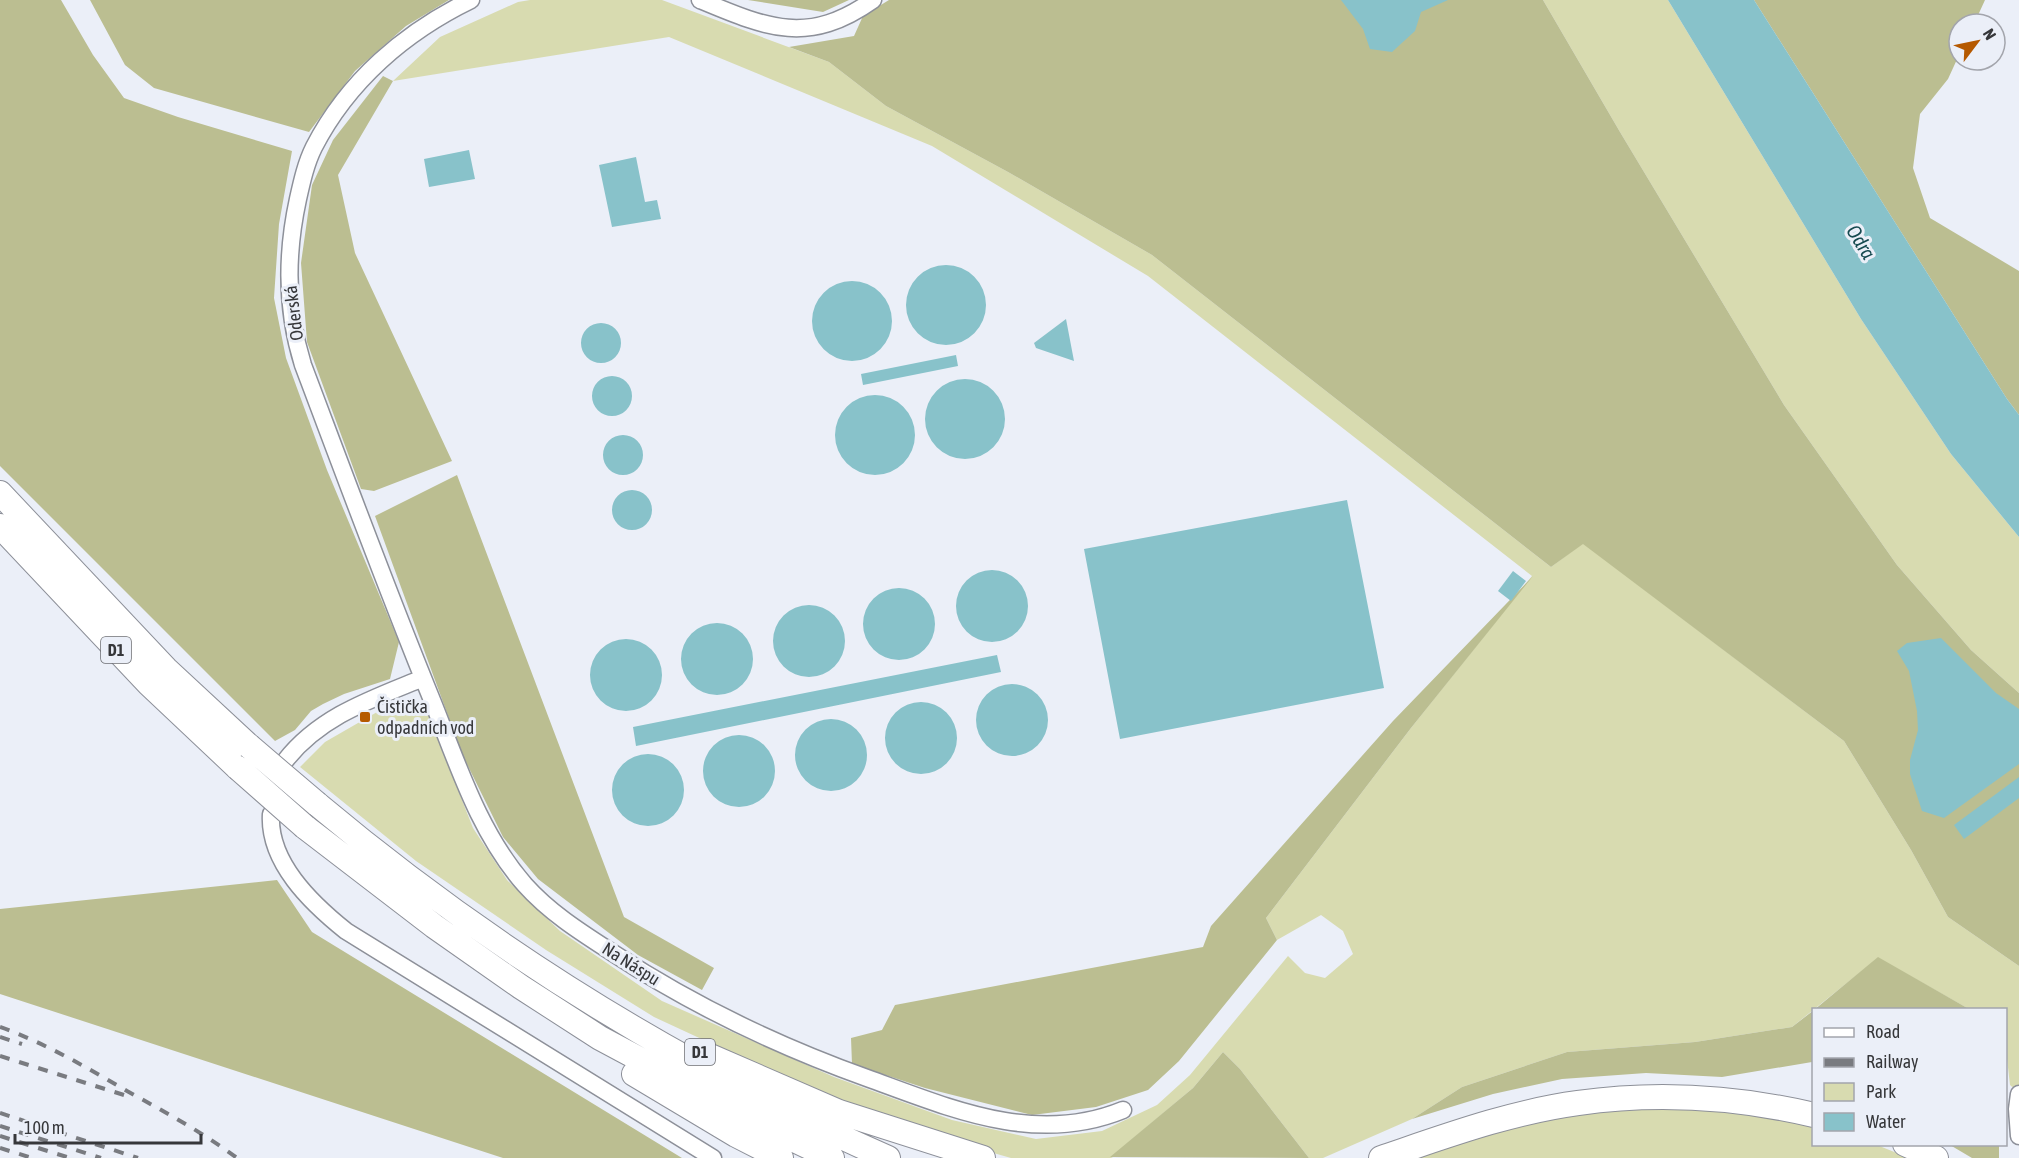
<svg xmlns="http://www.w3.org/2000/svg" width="2019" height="1158" font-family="'Asap Condensed',sans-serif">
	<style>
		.green { fill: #d8dbb0 }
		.forest { fill: #bbbe91 }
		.water { fill: #88c2ca }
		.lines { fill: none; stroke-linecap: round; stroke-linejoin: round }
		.minor-casing { stroke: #8d9099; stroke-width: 19 }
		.highway-casing { stroke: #8d9099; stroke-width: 26 }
		.minor { stroke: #fff; stroke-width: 16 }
		.highway { stroke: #fff; stroke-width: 24 }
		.rail { stroke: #797b80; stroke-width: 4; stroke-dasharray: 10 10; stroke-linecap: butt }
		.highway-bridge-casing { stroke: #8d9099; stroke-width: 26; stroke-linecap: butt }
		.highway-bridge { stroke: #fff; stroke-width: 24 }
		.poi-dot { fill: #b55900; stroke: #ebeff8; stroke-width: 2 }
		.labels { text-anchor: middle; stroke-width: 6; stroke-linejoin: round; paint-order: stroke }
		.shield { fill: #ebeff8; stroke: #6c6e73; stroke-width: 1.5 }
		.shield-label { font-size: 16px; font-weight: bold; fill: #36373a }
		.street-label { font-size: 18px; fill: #36373a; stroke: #ebeff8 }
		.poi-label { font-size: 18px; fill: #36373a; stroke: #ebeff8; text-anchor: start }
		.water-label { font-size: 20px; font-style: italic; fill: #164a50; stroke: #ebeff8 }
	</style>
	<rect width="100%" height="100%" fill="#ebeff8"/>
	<!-- green -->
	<path class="green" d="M530,0h132l167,62 57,44 122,66 144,83 399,312 32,-24 261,198 67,109 37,67 71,49v127l-9,-8 -4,-35v-40l-37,-1 -91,-51 -86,69 -97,15 -128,10 -105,35 -50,32 -89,39h-14l-69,-89 -17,-17 -30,36 -82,69 2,1h-102l-70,-20 -121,-44 -166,-77 -108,-67 -130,-89 -116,-94 25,-25 66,-38 27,1 11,11 44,112 34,52 53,51 102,70 172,76 118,43 84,19 66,-8 55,-26 33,-30 98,-119 17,17 20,5 28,-24 -10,-23 -22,-16 -44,25 -11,-22 145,-190 121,-152 -384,-300 -216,-130 -263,-109 -276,44 47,-44 78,-35z
		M1543,0h125l193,319 90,135 68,83v156l-48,-43 -74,-85 -113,-160 -164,-273z
		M1686,1108l112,13 15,5 1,18 63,1 32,13h-497l64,-24 88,-21z"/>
	<!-- forest -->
	<path class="forest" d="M0,0h61l32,55 31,43 54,19 114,34 -13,73 -5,74 12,60 41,112 72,172 -9,37 -46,15 -21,10 -12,7 -16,19 -20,11 -275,-275z
		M90,0h359l-43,26 -51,45 -46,61 -155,-44 -29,-23z
		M748,0h101l-26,12z
		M889,0h654l77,132 164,273 113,160 74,85 48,43v273l-71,-49 -37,-67 -67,-109 -261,-197 -32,23 -399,-312 -144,-83 -122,-66 -57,-44 -40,-15 65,-11 9,-20z
		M1754,0h231l-11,24h-15v31l-11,24 -28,35 -7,54 17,50 89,53v144l-12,-16z
		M383,76l10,5 -55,94 17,78 97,208 -78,30 -13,-2 -54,-147 -6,-79 11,-78 21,-45z
		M457,475l167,442 90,51 -12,22 -64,-35 -100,-76 -35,-42 -41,-83 -87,-238z
		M1533,576l-122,152 -145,190 11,22 -98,121 -31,29 -52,17 -64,8 -107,-27 -73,-24 -1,-26 31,-8 13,-25 308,-58 8,-21 182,-205z
		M277,880l35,52 370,226h-179l-503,-164v-85z
		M1878,957l91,52 -155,1z
		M1814,1010l-1,59 -1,-7 -90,15 -76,-4 -84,6 -69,15 -81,25 50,-32 105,-35 128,-10 97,-15z
		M1223,1052l17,17 69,89 -199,-1 83,-69z
		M1950,1145h49v13h-27z"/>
	<!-- water -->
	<path class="water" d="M1341,0h107l-27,12 -6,19 -23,21 -22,-3 -7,-20z
		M1668,0h86l253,399 12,16v122l-68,-83 -90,-135z
		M469,150l6,29 -46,8 -5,-28z
		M636,157l9,45 12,-2 4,19 -49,8 -13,-62z
		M906 305a40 40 0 1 1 80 0a40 40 0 1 1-80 0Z
		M812 321a40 40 0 1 1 80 0a40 40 0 1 1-80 0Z
		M1066,319l8,42 -38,-13 -2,-5z
		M581 343a20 20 0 1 1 40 0a20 20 0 1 1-40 0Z
		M956,355l2,11 -95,19 -2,-11z
		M592 396a20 20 0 1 1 40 0a20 20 0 1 1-40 0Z
		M925 419a40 40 0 1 1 80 0a40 40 0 1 1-80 0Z
		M835 435a40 40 0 1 1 80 0a40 40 0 1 1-80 0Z
		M603 455a20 20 0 1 1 40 0a20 20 0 1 1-40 0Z
		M612 510a20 20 0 1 1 40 0a20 20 0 1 1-40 0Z
		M1347,500l37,188 -264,51 -36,-190z
		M956 606a36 36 0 1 1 72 0a36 36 0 1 1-72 0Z
		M1513,571l13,10 -15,20 -13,-10z
		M863 624a36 36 0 1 1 72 0a36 36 0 1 1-72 0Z
		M773 641a36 36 0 1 1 72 0a36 36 0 1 1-72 0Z
		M681 659a36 36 0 1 1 72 0a36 36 0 1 1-72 0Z
		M1941,638l55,55 23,16v55l-75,54 -22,-7 -12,-37v-14l8,-30 -1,-19 -8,-40 -12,-20 10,-8z
		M590 675a36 36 0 1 1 72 0a36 36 0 1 1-72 0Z
		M997,655l4,17 -365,74 -3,-19z
		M976 720a36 36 0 1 1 72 0a36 36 0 1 1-72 0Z
		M885 738a36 36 0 1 1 72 0a36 36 0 1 1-72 0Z
		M795 755a36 36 0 1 1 72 0a36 36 0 1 1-72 0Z
		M703 771a36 36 0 1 1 72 0a36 36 0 1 1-72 0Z
		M612 790a36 36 0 1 1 72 0a36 36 0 1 1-72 0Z
		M2019,777v21l-55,41 -10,-14z"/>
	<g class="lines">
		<defs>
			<path id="minor" d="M471,0c-66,32 -123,81 -157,147 -8,16 -12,34 -16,52 -12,55 -12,112 5,166 43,114 85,228 131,340 25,63 46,129 91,180 25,28 57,48 88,68 79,52 165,93 254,125 83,30 168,68 256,32
				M700,0c67,28 108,46 173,0
				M285,761c35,-45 87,-62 138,-83
				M271,814c-3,48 40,89 75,117l367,227
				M2019,1094l-2,15 2,27"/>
			<path id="highway" d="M0,493l166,176 83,77
				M0,526l149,158 89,84
				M317,804c174,146 363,263 571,354
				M305,827l129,99 87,61 79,51 161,86 71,34
				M710,1056l129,56 144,46
				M634,1074l102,61 45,23
				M1905,1144l31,14
				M1381,1158c65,-22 130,-46 197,-55 78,-11 159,-6 236,12"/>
		</defs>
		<!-- minor casing -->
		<use href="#minor" class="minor-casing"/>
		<!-- highway casing -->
		<use href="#highway" class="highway-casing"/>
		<!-- minor -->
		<use href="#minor" class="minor"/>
		<!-- highway -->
		<use href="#highway" class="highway"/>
		<!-- rail -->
		<path class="rail" d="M0,1027c45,16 86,40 127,64 38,21 75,41 110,67
			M0,1037l22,7
			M0,1056l124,39
			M0,1113l138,45
			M0,1126l101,32
			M0,1136l70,22
			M0,1148l32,10"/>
		<defs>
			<path id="highway-bridge" d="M249,746l68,58
				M238,768l67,59"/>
		</defs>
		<!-- highway-bridge casing -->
		<use href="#highway-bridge" class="highway-bridge-casing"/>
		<!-- highway-bridge -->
		<use href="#highway-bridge" class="highway-bridge"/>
	</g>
	<!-- markers -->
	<rect class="poi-dot" x="359" y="711" width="12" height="12" rx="3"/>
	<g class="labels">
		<!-- shield labels -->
		<g class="shield">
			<rect x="101" y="637" width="30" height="26" rx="4.5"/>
			<rect x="685" y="1039" width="30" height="26" rx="4.5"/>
		</g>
		<g class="shield-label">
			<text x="116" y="656">D1</text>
			<text x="700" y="1058">D1</text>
		</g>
		<!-- street labels -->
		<g class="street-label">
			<text transform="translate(294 313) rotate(-97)" y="6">Oderská</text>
			<text transform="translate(631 964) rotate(32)" y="6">Na Náspu</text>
		</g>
		<!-- poi labels -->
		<g class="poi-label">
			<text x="377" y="713">Čistička<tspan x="377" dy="21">odpadních vod</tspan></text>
		</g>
		<!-- water labels -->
		<g class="water-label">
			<text transform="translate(1861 242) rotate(58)" y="7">Odra</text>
		</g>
	</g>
	<!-- legend -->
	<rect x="1812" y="1008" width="195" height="138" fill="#ebeff8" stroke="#a3a5ac" stroke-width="1.5"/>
	<rect x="1824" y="1028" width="30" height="9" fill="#ffffff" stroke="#a3a5ac" stroke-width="1.5"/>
	<text x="1866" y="1038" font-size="18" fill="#36373a">Road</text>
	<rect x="1824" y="1058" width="30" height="9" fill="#797b80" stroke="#a3a5ac" stroke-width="1.5"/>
	<text x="1866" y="1068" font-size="18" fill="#36373a">Railway</text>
	<rect x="1824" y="1083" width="30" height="18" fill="#d8dbb0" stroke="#a3a5ac" stroke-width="1.5"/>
	<text x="1866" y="1098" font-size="18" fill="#36373a">Park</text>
	<rect x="1824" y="1113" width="30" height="18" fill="#88c2ca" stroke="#a3a5ac" stroke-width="1.5"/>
	<text x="1866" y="1128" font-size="18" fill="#36373a">Water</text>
	<!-- north arrow -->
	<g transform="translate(1977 42) rotate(58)"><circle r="28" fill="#ebeff8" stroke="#a3a5ac" stroke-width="1.5"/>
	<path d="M0-4.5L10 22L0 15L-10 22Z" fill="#b55900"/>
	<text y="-9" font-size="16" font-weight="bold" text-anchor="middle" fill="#36373a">N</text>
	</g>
	<!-- scale -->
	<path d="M15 1134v9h186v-9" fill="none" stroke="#36373a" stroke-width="3"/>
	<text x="24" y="1134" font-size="18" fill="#36373a" stroke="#ebeff8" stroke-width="4.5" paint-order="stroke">100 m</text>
</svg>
